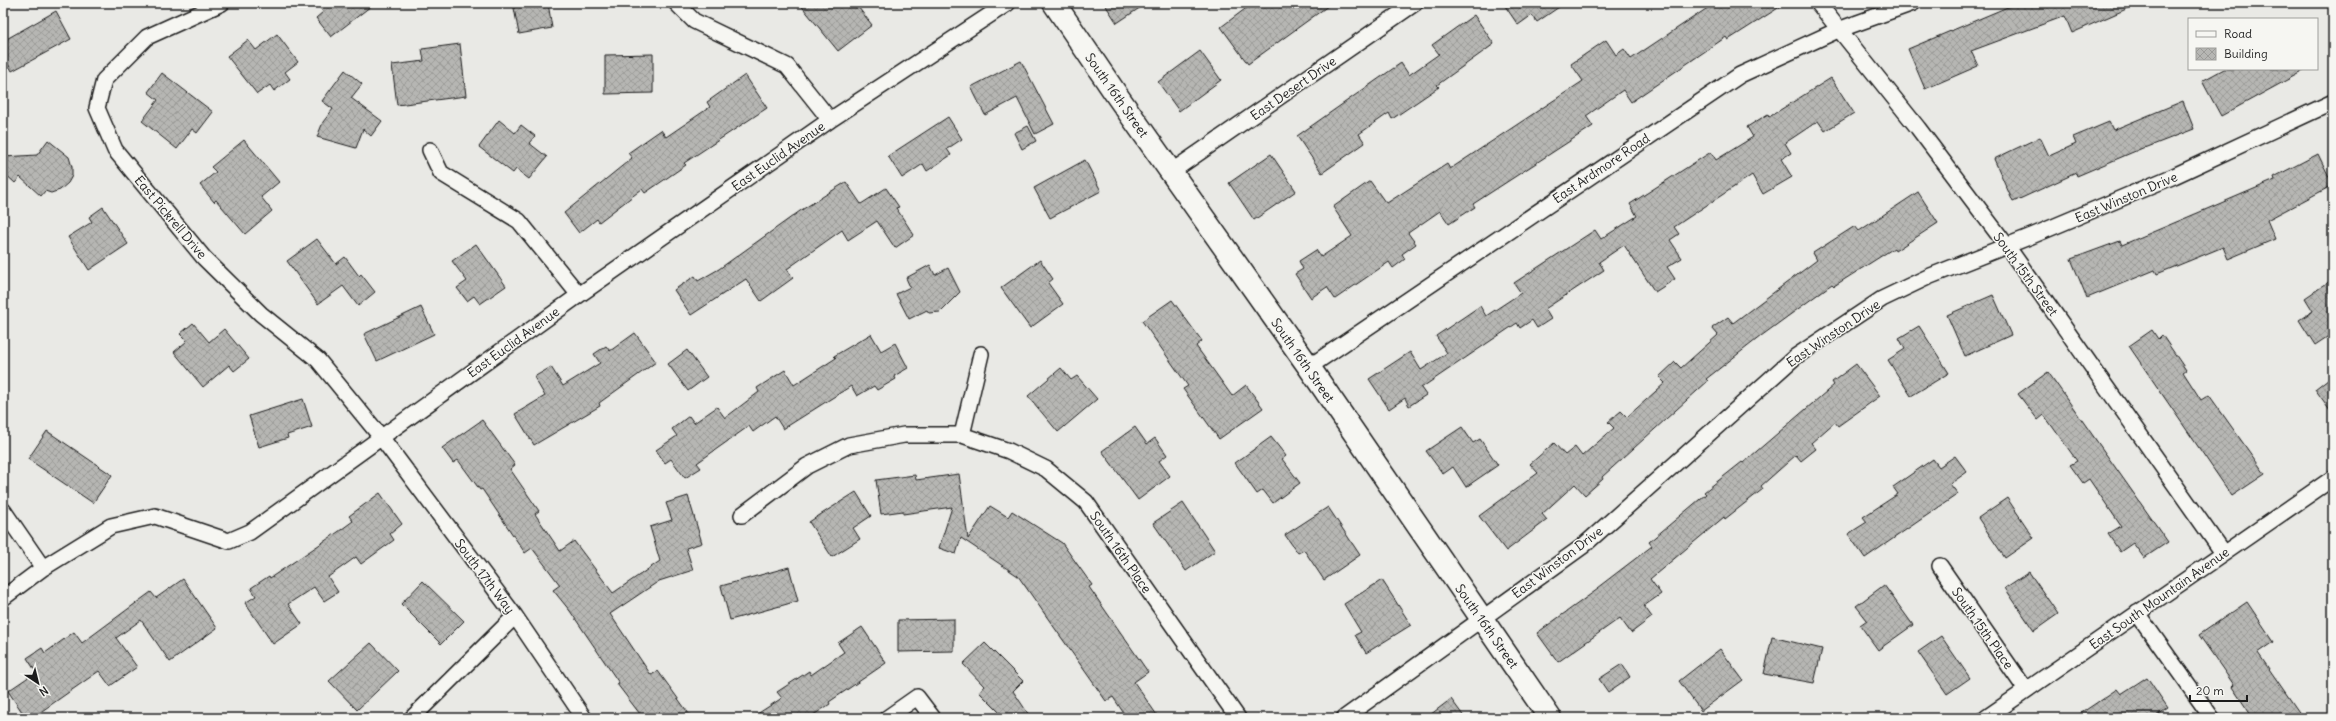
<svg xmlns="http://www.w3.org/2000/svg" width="2336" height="721" font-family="Delius,sans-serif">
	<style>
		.building { fill: url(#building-cross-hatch); stroke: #1c1c1c }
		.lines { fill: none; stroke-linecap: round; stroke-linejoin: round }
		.minor-casing { stroke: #1c1c1c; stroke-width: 18 }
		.secondary-casing { stroke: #1c1c1c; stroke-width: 25 }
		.minor { stroke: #f6f6f2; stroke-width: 15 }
		.secondary { stroke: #f6f6f2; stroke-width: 22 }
		.labels { text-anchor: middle; stroke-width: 3; stroke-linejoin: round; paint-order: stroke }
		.street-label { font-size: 13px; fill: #1c1c1c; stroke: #f6f6f2 }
	</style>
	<defs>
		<pattern id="building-cross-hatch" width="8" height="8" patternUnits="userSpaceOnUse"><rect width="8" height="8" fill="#b6b6b3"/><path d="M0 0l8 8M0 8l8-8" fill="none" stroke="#9c9c99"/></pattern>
	</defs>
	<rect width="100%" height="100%" fill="#e9e9e5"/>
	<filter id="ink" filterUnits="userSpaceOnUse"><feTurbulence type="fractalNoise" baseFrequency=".025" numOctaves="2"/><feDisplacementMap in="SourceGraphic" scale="8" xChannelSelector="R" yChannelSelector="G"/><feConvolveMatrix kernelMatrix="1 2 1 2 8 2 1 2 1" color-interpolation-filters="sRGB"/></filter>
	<g filter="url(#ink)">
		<!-- building -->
		<path class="building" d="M317,3h58l-44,34 -15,-19 7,-6z
			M513,3h35l4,25 -33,6z
			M799,3h56l17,22 -34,26z
			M1104,3h43l-30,20z
			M1253,3h79l-84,61 -27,-37z
			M1503,3h62l-28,19 -5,-7 -14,10z
			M1715,3h71l-58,37 -2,-3 -95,65 -8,-12 -37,26 7,10 -120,78 2,3 -26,17 -9,-13 -32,22 8,11 -14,10 3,5 -12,9 -4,-6 -54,37 -8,-12 -16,11 -16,-24 8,-5 -4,-8 17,-11 5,7 31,-21 -19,-29 37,-26 15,21 2,1 60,-39 3,5 133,-88 -12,-17 35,-24 10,15 8,-6 7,10z
			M2017,3h123l-68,30 -7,-17 -94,35 7,15 -53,23 -17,-40z
			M56,11l15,28 -59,32 -9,-16v-14z
			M1474,15l20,29 -57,41 2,2 -47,32 -3,-6 -30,21 6,9 -43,30 -25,-37 104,-73 8,12 30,-21 -7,-9z
			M277,34l21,28 -13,10 5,7 -16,12 -4,-6 -13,9 -30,-38 21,-16 8,10z
			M460,44l6,52 -69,9 -5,-40 32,-4 -2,-12z
			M1200,51l21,29 -42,31 -21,-29z
			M653,54v39l-48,1v-39z
			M1021,61l33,63 -19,10 -18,-36 -32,17 -14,-28z
			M2224,69h83l-86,47 -19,-35z
			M345,70l17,14 -11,14 31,23 -11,15 -8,-7 -7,19 -39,-11 6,-15 10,-13 -11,-8z
			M162,73l51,39 -16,21 -5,-4 -15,20 -35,-28 16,-21 -10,-8z
			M745,75l22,33 -83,55 2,2 -41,28 -3,-4 -43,33 -2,-3 -18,14 -15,-20 68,-55 -4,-5 33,-23 5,7 44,-30 -3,-5z
			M1831,78l23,35 -29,18 -7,-10 -33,22 6,10 -10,6 11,18 -29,17 -11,-19 -78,52 5,7 -9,6 12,18 -15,9 8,12 -20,13 -31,-47 -25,17 5,8 -59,39 6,10 -14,9 -5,-8 -12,8 -3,-5 -96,65 5,7 -17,11 -4,-8 -16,11 -20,-30 41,-27 11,18 26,-17 -11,-17 44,-30 6,10 35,-23 -7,-10 81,-53 6,9 36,-23 -7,-12 81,-52 5,8 37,-23 -6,-10 21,-13 1,3z
			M2183,101l11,28 -49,19v-1l-68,29 -1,-3 -63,29 -19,-43 46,-22 9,19 27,-12 -3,-7 36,-15 4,8z
			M948,117l14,22 -15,10 4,6 -24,16 -4,-7 -21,14 -14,-22z
			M499,120l16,13 6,-8 14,11 -6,7 18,14 -18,22 -13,-10 -3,4 -34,-26z
			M1028,126l8,15 -14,8 -8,-16z
			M48,140l21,17 3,10v9l-4,7 -8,7 -9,3 -6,-2 -4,5 -21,-19 -5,6 -12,-11v-15l34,-2z
			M244,140l35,42 -18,15 11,14 -27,23 -29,-34 -2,2 -14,-17 16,-13 -5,-5z
			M1271,154l25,37 -42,29 -25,-37z
			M2318,154l15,31 -66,35 8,19 -47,20 -5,-12 -66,27 -2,-4 -68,28 -16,-39 49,-18 2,4 85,-36 68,-29 -1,-3z
			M1085,160l16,31 -51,27 -16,-30z
			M846,182l15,22 25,-16 13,19 -3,1 18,27 -19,13 -18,-27 -29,19 -6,-10 -55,39 6,9 -32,23 -15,-22 -55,36 -17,-25 21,-14 3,5 21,-12 81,-58z
			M1918,192l20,31 -43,28 -1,-3 -60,38 -2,-2 -71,52 -55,43 2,2 -106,96 1,2 -18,16 -10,-11 -33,30 5,6 -41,31 -27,-35 59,-43 -8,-9 24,-21 11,12 10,-8 7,9 32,-28 -6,-6 13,-11 6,6 38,-34 -6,-6 16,-15 6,6 37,-33 -6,-7 16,-11 5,6 84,-63 -4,-7 42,-27 4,5z
			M103,207l25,37 -39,26 -21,-33 24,-15 -3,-5z
			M317,239l19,25 9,-7 14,19 2,-2 14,18 -17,14 -15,-20 -25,18 -31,-43z
			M476,244l30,42 -26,18 -6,-8 -7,5 -10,-13 10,-7 -15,-20z
			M1040,260l13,19 -5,4 15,21 -33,24 -29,-40z
			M930,265l5,10 13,-7 12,24 -20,20 -11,1 -2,-3 -18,9 -13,-25 14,-7 -4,-9z
			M2333,279v54l-18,12 -16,-25 14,-9 -8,-13z
			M1993,295l18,40 -46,21 -18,-41z
			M1172,300l30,41 -6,5 36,50 14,-11 17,23 -44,31 -36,-50 5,-3 -46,-65z
			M421,307l13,27 -57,27 -13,-27z
			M193,323l16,19 15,-13 25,30 -15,12 -5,-6 -26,22 -29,-35 13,-11 -7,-7z
			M1919,326l30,47 -38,23 -23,-36 17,-11 -6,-11z
			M2152,330l6,9 4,-4 24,35 -3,2 18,28 8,-5 56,79 -33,22 -103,-150z
			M635,333l21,29 -57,41 1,3 -66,39 -19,-31 30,-18 -11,-19 17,-10 12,19 37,-23 -6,-9 12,-8 4,5z
			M871,334l10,17 14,-8 13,25 -14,8 2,3 -19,11 -3,-4 -17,10 -6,-10 -68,43 -8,-13 -22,16 -4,-6 -52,37 4,5 -16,10 -14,-19 -6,4 -9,-13 21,-14 -5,-7 17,-13 5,7 23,-16 8,11 34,-26 -2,-4 28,-18 9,15 42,-27 -2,-2z
			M687,350l20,27 -19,14 -20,-27z
			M1856,364l24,32 -42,30 -3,-4 -24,21 5,6 -15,12 -5,-6 -35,31 2,3 -38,30 -1,-2 -74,62 11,15 -17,12 8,11 -21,16 -11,-15 -62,44 -21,-29 61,-44 -1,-1 55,-42 -3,-4 57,-48 -2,-2 38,-30 1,1 91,-78 -2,-3z
			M1061,368l10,12 6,-4 20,23 -39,33 -30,-36z
			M2048,372l120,170 -24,16 -11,-15 -13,9 -12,-18 13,-8 -32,-47 -6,4 -13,-18 7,-4 -33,-46 -6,5 -20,-26z
			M2333,375v39l-18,-25z
			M303,399l9,28 -25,8 1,3 -29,9 -10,-31z
			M482,420l33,45 -5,4 29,42 -4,3 25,37 14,-10 39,52 47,-32 -10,-34 22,-7 -6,-17 22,-7 14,47 -16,5 7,22 -34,11 -49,33 41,61 7,-4 34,47h-49l-26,-34 2,-1 -49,-72 -17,-21 7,-5 -28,-37 -7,5 -43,-64 -2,1 -22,-30 -5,3 -11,-15z
			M1135,427l12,17 8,-6 12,17 -8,6 11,15 -32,24 -36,-49z
			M1462,427l11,16 7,-4 18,26 -32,22 -13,-20 -10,7 -17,-23z
			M47,431l65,44 -19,28 -65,-44z
			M1271,437l15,19 -4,3 18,24 -27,20 -10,-13 -6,4 -22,-31z
			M1955,456l12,16 -17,12 8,10 -93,64 -17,-24 19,-12 -4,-5 35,-23 -5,-7 40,-28 6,8z
			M959,474l9,65 22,-33 18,11 4,-6 50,32 30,42 -3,2 59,85 -14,10 25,36h-32l-14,-21 -7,4 -88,-125 -57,-38 -5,16 -17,-6 13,-41 -49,7v-3l-22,3 -5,-34 39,-5 1,5z
			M856,492l15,24 -18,12 7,11 -28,18 -23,-35z
			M380,493l22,31 -12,10 4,6 -33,24 -5,-7 -28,20 10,15 -14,9 -10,-14 -26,17 14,20 -29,20 -28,-41 11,-7 -5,-8 18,-12 1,2 68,-46 15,-11 -4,-5z
			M2007,498l27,40 -29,20 -27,-40z
			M1183,503l32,48 -29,20 -33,-48z
			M1328,507l32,48 -36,25 -20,-30 -6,3 -13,-18z
			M789,567l9,34 -68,19 -9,-34z
			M2029,572l29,42 -24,17 -29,-43z
			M183,579l34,49 -47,34 -29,-42 -25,18 21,29 -27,19 -11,-15 -67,47h-6l-18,-27 28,-19 -9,-14 15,-10 3,5 29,-21 8,11 69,-51 5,6z
			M1382,580l29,45 -45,28 -11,-18 6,-3 -17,-28z
			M423,581l41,40 -23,23 -40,-40z
			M1884,585l29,40 -35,25 -18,-25 7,-5 -11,-14z
			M2247,602l27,40 -16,11 45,65h-50l-21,-31 2,-2 -35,-50z
			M954,619v32l-56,1v-32z
			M862,627l24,36 -57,39 1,2 -21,14h-58l31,-20 -5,-6 32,-21 2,4 33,-23 -6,-9z
			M1941,636l29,42 -23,16 -29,-42z
			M1772,637l50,12 -8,34 -50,-9z
			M371,643l27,28 -41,39 -28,-29z
			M985,643l38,38 -10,10 18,27h-26l-26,-26 5,-6 -21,-22z
			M1720,649l23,31 -42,31 -22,-30z
			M1622,664l8,13 -22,15 -9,-13z
			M2147,677l21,31 -15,10h-79l43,-29 4,5z
			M1451,699l14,19h-39z"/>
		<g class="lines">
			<defs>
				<path id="minor" d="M222,3l-75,34 -43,43 -7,28 18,42 89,108 57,56 57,46 63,77 134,179 69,102
					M676,3l18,18 93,45 43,54
					M1818,3l100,125 89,118 216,307
					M430,150l11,23 78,48 60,74
					M1171,172l244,-169
					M1309,367l431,-292 98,-45 75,-27
					M962,435l19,-81
					M3,510l40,58
					M742,515l65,-49 42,-21 55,-10h58l47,16 37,18 40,33 152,216
					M1940,566l86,124
					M3,598l40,-30 68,-42 44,-10 74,25 21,-9 329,-237 251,-175 178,-117
					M2137,613l75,105
					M412,718l103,-102
					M887,718l30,-21 16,21
					M1344,718l239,-172 212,-189 87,-58 46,-22 106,-42 140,-59 159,-74
					M1986,718l347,-240"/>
				<path id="secondary" d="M1054,3l64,94 191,270 241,351"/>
			</defs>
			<!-- minor casing -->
			<use href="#minor" class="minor-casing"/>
			<!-- secondary casing -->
			<use href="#secondary" class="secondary-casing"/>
			<!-- minor -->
			<use href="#minor" class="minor"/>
			<!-- secondary -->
			<use href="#secondary" class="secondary"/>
		</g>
	</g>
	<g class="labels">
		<!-- street labels -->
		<g class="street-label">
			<text transform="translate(1293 88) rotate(-35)" y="5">East Desert Drive</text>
			<text transform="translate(1117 95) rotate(55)" y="5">South 16th Street</text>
			<text transform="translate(778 156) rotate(-35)" y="5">East Euclid Avenue</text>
			<text transform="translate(1601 168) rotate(-34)" y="5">East Ardmore Road</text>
			<text transform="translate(2126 197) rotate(-23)" y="5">East Winston Drive</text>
			<text transform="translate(171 217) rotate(50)" y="5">East Pickrell Drive</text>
			<text transform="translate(2026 274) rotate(54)" y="5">South 15th Street</text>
			<text transform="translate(1833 333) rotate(-34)" y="5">East Winston Drive</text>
			<text transform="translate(513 342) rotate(-36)" y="5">East Euclid Avenue</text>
			<text transform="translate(1303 360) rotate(55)" y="5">South 16th Street</text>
			<text transform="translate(1121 552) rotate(55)" y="5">South 16th Place</text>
			<text transform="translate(1557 562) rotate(-37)" y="5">East Winston Drive</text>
			<text transform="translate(485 576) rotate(53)" y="5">South 17th Way</text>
			<text transform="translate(2159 598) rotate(-35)" y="5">East South Mountain Avenue</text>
			<text transform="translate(1487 626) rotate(55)" y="5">South 16th Street</text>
			<text transform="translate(1983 628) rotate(55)" y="5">South 15th Place</text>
		</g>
	</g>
	<!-- margin -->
	<rect width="2336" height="721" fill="none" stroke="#f6f6f2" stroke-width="16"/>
	<rect x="8" y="8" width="2320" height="705" fill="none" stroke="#1c1c1c" stroke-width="1.5" filter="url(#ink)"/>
	<!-- legend -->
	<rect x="2188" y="18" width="130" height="52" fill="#f6f6f2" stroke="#9f9f9c"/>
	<rect x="2196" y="31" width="20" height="6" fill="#f6f6f2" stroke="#9f9f9c"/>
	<text x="2224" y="38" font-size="12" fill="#1c1c1c">Road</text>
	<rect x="2196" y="48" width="20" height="12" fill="url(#building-cross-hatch)" stroke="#9f9f9c"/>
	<text x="2224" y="58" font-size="12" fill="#1c1c1c">Building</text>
	<!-- north arrow -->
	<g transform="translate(38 683) rotate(145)" stroke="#f6f6f2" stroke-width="3" paint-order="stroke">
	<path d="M0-3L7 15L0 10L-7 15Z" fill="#1c1c1c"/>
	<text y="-6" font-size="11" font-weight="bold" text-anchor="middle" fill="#1c1c1c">N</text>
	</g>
	<!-- scale -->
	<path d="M2190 695v6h57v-6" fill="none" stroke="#1c1c1c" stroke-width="2"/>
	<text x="2196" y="695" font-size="12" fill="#1c1c1c" stroke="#f6f6f2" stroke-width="3" paint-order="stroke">20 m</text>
</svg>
